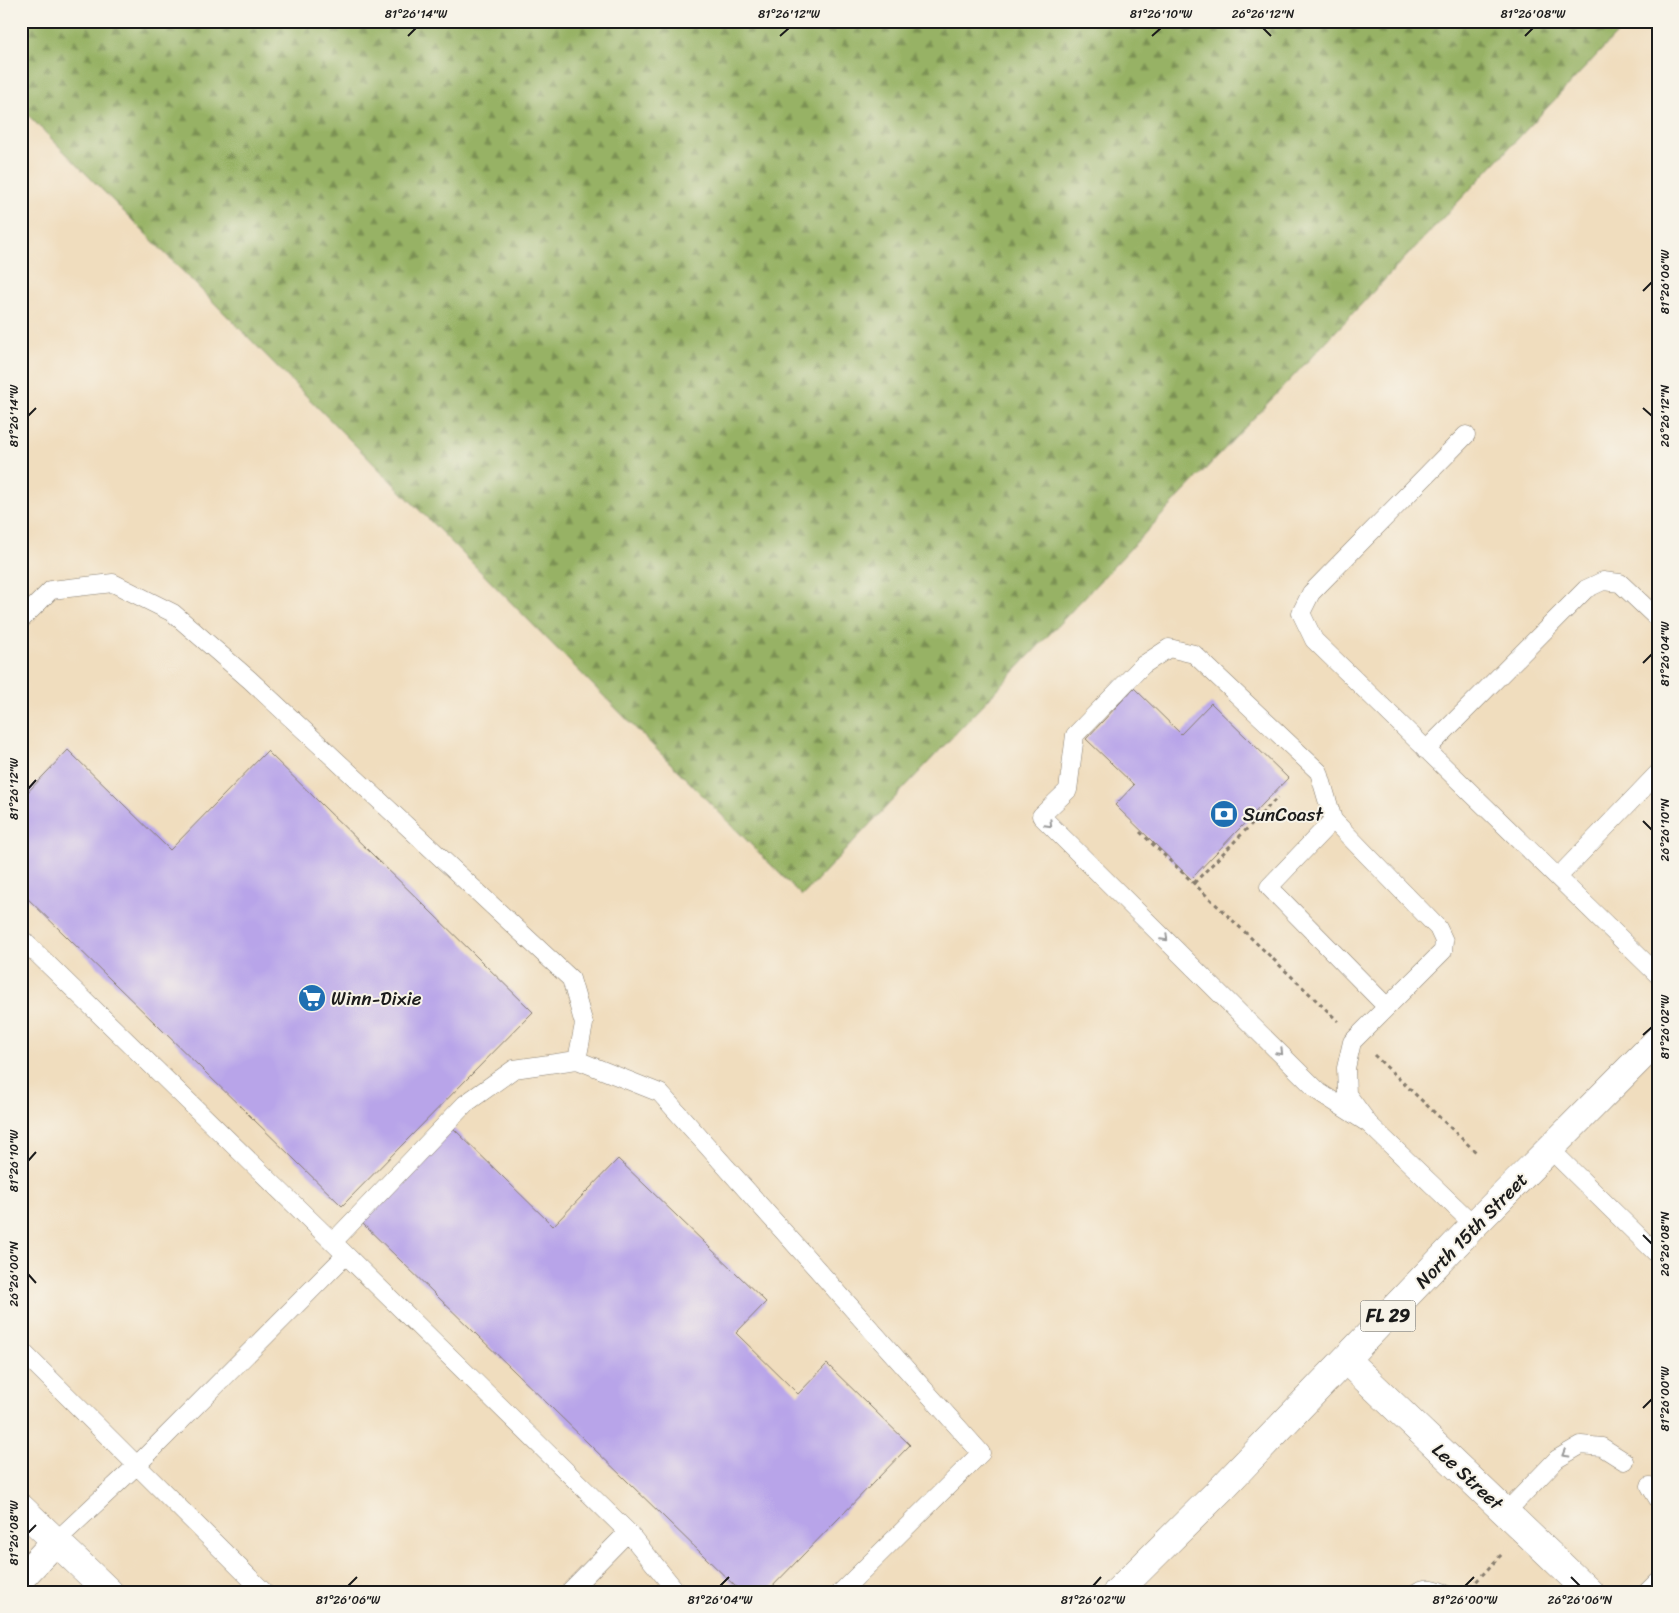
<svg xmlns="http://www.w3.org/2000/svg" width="1679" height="1613" font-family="Sriracha,sans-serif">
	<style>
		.forest { fill: url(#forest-firs); stroke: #5a6740 }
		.building { fill: #b8a4e9 }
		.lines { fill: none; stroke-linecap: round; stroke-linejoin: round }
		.lane-casing { stroke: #867c6d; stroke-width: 19 }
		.street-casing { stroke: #867c6d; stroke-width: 29 }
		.secondary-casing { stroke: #867c6d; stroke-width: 29 }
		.highway-casing { stroke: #867c6d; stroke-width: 29 }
		.path { stroke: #867c6d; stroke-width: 3; stroke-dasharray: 4 4; stroke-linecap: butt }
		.lane { stroke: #fff; stroke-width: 18 }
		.street { stroke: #fff; stroke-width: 28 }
		.secondary { stroke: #fff; stroke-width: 28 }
		.highway { stroke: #fff; stroke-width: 28 }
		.oneway { stroke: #999 }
		.ticks { fill: none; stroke: #1c1c1c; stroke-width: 2 }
		.labels { text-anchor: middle; stroke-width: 4; stroke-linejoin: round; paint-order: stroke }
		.shield { fill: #f7f3e8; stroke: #5e5c59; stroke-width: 1 }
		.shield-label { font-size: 18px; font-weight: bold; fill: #1c1c1c }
		.poi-label { font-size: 19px; fill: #1c1c1c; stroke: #f7f3e8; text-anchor: start }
		.street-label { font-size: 19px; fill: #1c1c1c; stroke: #f7f3e8 }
		.neatline { fill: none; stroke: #1c1c1c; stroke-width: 2 }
		.ticks-label { font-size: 12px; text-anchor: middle; fill: #1c1c1c }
	</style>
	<defs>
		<pattern id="forest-firs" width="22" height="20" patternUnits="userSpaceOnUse" patternTransform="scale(1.25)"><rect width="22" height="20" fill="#97b265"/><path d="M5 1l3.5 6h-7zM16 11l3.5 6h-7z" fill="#7a9052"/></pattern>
	</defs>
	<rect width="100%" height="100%" fill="#f7f3e8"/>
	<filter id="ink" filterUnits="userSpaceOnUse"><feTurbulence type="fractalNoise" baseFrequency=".02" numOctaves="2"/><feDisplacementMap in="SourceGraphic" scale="10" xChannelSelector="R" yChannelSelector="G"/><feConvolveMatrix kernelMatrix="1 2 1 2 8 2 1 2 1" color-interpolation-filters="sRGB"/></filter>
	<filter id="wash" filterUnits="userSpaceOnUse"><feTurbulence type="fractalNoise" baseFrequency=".0096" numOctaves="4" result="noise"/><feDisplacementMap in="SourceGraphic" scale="20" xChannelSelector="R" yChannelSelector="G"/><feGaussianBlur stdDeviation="1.12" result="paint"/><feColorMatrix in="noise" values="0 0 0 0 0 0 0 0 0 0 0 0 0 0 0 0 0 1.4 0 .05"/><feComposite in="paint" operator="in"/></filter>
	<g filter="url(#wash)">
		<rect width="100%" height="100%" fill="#f0ddbe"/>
		<!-- forest -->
		<path class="forest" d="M21,21h1608l-827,875 -781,-788z"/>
		<g id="blocks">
			<!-- building -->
			<path class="building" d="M1134,688l47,46 30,-31 77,75 -97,101 -76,-74 19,-20 -48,-46z
				M68,750l102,100 97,-99 266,261 -191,194 -321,-314v-93z
				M453,1128l100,98 65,-67 148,143 -30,31 62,61 29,-30 83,81 -143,147h-26l-380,-370z"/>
		</g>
	</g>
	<g filter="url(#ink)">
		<use href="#blocks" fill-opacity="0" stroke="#867c6d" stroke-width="1"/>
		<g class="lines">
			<defs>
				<path id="lane" d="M1466,435l-155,158 -10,20 13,27 344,335
					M21,620l30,-30 62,-7 60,30 77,67 321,299 13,45 -7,36
					M1426,750l160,-161 17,-8 17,2 38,36
					M1333,820l-64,67 118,120
					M1558,877l100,-104
					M21,938l325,317 -209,210 -81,76
					M1369,1124l-50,-32 -278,-276 27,-26 7,-55 68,-70 26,-17 25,6 125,118 14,48 105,108 6,13 -1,10 -91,91 -6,26 1,26 22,30 105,101
					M1550,1149l108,106
					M333,1242l132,-138 49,-35 63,-9 83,33 321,360 -140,139
					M346,1255l282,277 49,60
					M21,1350l243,242
					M1650,1486l8,13
					M1506,1512l51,-53 24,-14 21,2 22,14
					M569,1592l59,-60
					M1417,1592c9,-5 15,-4 25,0
					M1647,1592l11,-11"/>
				<path id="street" d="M1346,1360l243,232
					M21,1578l35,-37"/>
				<path id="secondary" d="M21,1508l88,84"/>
				<path id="highway" d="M1117,1592l108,-107 249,-260 184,-185"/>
			</defs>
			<!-- lane casing -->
			<use href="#lane" class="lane-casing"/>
			<!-- street casing -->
			<use href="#street" class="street-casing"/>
			<!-- secondary casing -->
			<use href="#secondary" class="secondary-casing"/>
			<!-- highway casing -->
			<use href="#highway" class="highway-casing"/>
			<!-- path -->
			<path class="path" d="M1140,832l198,189
				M1194,883l84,-86
				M1374,1055l103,98
				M1471,1587l31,-33"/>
			<!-- lane -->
			<use href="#lane" class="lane"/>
			<!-- street -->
			<use href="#street" class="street"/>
			<!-- secondary -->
			<use href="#secondary" class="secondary"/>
			<!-- highway -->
			<use href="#highway" class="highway"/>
		</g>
		<!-- one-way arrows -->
		<defs><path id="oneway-chevron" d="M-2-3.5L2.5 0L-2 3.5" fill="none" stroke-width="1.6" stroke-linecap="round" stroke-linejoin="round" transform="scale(1.25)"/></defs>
		<g class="oneway">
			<use href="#oneway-chevron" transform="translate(1049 824) rotate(46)"/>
			<use href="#oneway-chevron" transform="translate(1165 938) rotate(45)"/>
			<use href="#oneway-chevron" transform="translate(1280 1052) rotate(46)"/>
			<use href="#oneway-chevron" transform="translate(1565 1454) rotate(150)"/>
		</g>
	</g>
	<!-- ticks -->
	<path class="ticks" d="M1263,28l8,8M408,36l8,-8M780,36l9,-8M1152,36l9,-8M1525,36l8,-8M1643,291l9,-9M1643,408l9,8M28,416l8,-8M1643,663l9,-9M28,789l8,-9M1643,821l9,9M1643,1035l9,-8M28,1161l8,-9M1643,1235l9,9M28,1274l8,9M1643,1408l9,-9M28,1533l8,-8M1571,1577l9,9M348,1586l9,-9M720,1586l9,-9M1093,1586l8,-9M1465,1586l9,-9"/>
	<!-- icons -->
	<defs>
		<symbol id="bank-disc" viewBox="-11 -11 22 22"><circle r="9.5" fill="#1f6fb2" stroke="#f7f3e8"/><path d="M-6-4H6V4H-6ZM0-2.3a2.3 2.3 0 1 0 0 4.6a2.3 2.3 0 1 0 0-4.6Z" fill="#fff"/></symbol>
		<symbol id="supermarket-disc" viewBox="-11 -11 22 22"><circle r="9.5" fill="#1f6fb2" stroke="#f7f3e8"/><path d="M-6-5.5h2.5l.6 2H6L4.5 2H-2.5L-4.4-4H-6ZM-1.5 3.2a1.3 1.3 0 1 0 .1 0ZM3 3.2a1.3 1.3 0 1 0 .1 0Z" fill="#fff"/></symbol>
	</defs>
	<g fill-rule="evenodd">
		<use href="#bank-disc" x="1208" y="798" width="32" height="32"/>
		<use href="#supermarket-disc" x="296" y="982" width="32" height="32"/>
	</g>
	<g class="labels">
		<!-- shield labels -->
		<rect class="shield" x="1360.5" y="1300.5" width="55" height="31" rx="4"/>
		<g class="shield-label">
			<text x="1388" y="1322">FL 29</text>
		</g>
		<!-- poi labels -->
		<g class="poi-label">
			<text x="1243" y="821">SunCoast</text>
			<text x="331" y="1005">Winn-Dixie</text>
		</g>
		<!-- street labels -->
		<g class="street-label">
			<text transform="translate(1471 1230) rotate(-46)" y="7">North 15th Street</text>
			<text transform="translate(1468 1476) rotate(43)" y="7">Lee Street</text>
		</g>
	</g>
	<!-- margin -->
	<rect width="1679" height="1613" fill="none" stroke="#f7f3e8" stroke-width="55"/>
	<rect x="28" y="28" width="1624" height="1558" class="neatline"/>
	<g class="ticks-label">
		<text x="416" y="18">81°26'14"W</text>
		<text x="789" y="18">81°26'12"W</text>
		<text x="1161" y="18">81°26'10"W</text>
		<text x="1263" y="18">26°26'12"N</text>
		<text x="1533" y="18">81°26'08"W</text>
		<text transform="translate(1665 282) rotate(-90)" y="4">81°26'06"W</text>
		<text transform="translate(14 416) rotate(-90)" y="4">81°26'14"W</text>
		<text transform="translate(1665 416) rotate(-90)" y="4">26°26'12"N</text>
		<text transform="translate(1665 654) rotate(-90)" y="4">81°26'04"W</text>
		<text transform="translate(14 789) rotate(-90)" y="4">81°26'12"W</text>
		<text transform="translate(1665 830) rotate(-90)" y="4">26°26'10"N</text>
		<text transform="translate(1665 1027) rotate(-90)" y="4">81°26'02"W</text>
		<text transform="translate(14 1161) rotate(-90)" y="4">81°26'10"W</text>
		<text transform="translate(1665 1244) rotate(-90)" y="4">26°26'08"N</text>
		<text transform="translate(14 1274) rotate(-90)" y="4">26°26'00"N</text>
		<text transform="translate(1665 1399) rotate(-90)" y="4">81°26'00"W</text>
		<text transform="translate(14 1533) rotate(-90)" y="4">81°26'08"W</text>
		<text x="348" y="1604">81°26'06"W</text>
		<text x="720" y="1604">81°26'04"W</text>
		<text x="1093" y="1604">81°26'02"W</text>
		<text x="1465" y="1604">81°26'00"W</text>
		<text x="1580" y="1604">26°26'06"N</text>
	</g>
</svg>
